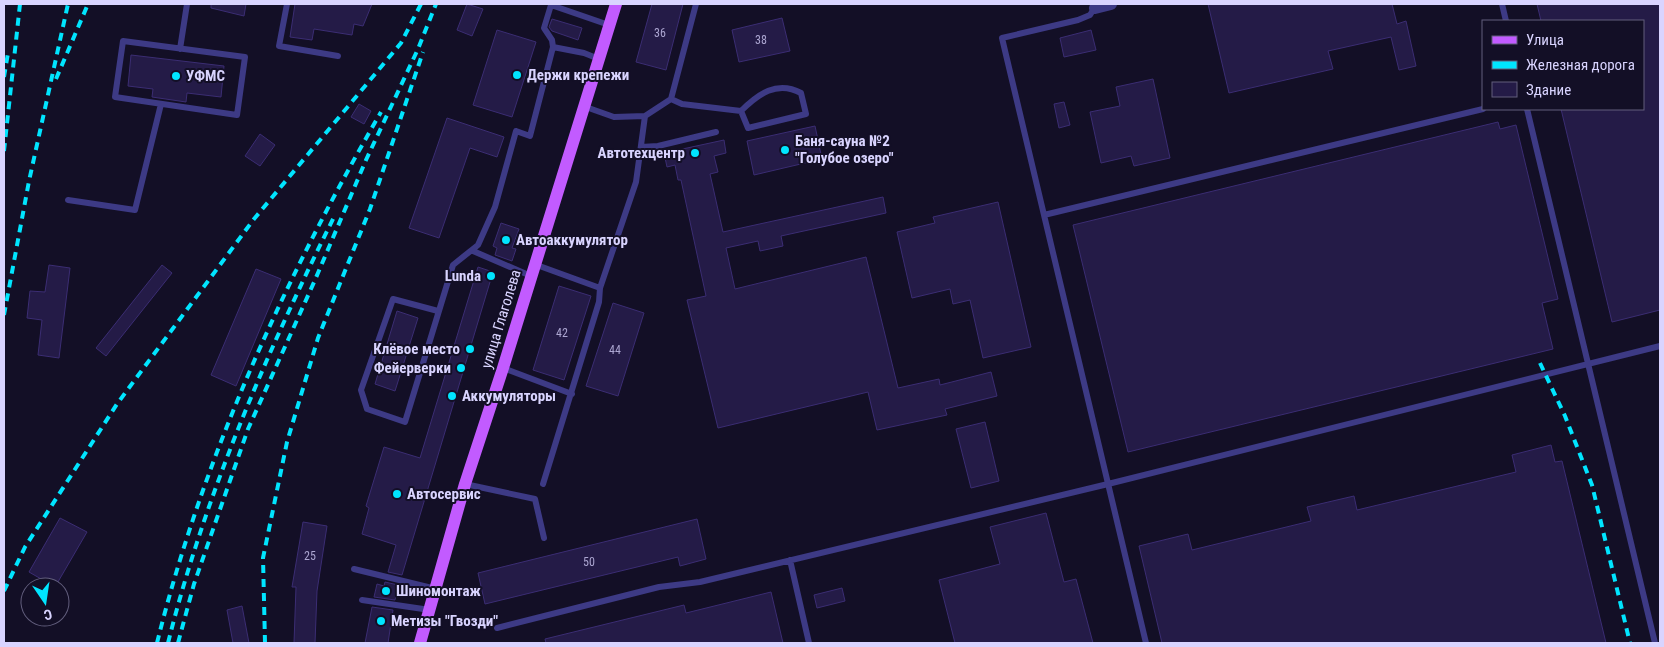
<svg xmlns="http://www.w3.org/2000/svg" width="1664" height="647" font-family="'Roboto Condensed',sans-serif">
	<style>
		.building { fill: #241b47; stroke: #3b2d73 }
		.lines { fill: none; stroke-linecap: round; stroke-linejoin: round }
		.lane { stroke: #3d3a85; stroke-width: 6 }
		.street { stroke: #3d3a85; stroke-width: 12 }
		.primary { stroke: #c25bff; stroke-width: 12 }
		.rail { stroke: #00e5ff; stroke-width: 4; stroke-dasharray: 8 6; stroke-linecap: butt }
		.poi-dot { fill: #00e5ff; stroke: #130f26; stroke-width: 2 }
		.labels { text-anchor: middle; stroke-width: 4; stroke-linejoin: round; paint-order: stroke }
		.number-label { font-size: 12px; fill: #aca6d1 }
		.poi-label { font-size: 15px; font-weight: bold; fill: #d9d4ff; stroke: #130f26; text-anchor: start }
		.street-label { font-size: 15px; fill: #d9d4ff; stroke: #130f26 }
	</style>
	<rect width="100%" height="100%" fill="#130f26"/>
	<!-- building -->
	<path class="building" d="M211,4h35l-2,12 -33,-8z
		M295,4h77l-9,22 -9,-2 -2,11 -38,-6 -2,11 -22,-3z
		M467,4l16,5 -11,27 -15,-6z
		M652,4h31l-17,66 -30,-8z
		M1208,4h184l5,20 9,-3 10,45 -17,4 -8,-33 -63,14 5,18 -104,24z
		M1537,4h123v306l-48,12 -51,-213h82v-88h-102z
		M782,18l8,33 -51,11 -7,-32z
		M552,19l30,9 -4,12 -26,-9 -3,-4z
		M497,30l39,12 -24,75 -39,-12z
		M1091,30l5,20 -32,7 -4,-19z
		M131,55l93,11 -3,31 -34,-4 -1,9 -34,-5 1,-8 -25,-3z
		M1153,79l17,79 -36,8 -3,-10 -30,7 -11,-51 30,-6 -4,-19z
		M1064,102l6,23 -11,3 -5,-24z
		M359,104l12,7 -7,13 -13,-7z
		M447,118l57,19 -7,20 -27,-9 -31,90 -30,-10z
		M1498,122l2,7 16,-4 42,174 -16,4 11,46 -425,103 -55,-227z
		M815,126l7,33 -68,16 -7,-34z
		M260,134l15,11 -15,21 -15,-10z
		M724,140l2,13 -12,3 4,16 -8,2 13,58 160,-35 3,16 -105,23 2,10 -23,5 -2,-10 -32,7 9,41 131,-32 32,131 41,-9 1,6 51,-13 6,24 -52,13 2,6 -70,15 -9,-38 -150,36 -31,-128 19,-4 -25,-116h-3l-3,-15 -8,2 -3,-14z
		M998,202l33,145 -48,11 -13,-58 -17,4 -3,-15 -38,9 -15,-66 38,-9 -2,-6z
		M501,223l18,6 -7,19 4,1 -4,12 -17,-6 2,-7 -4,-2z
		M49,265l21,3 -11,90 -21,-3 4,-35 -15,-2 3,-27 15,1z
		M162,265l10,8 -66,83 -10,-8z
		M478,267l15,5 -91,303 -14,-3 8,-27 -34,-11 7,-26 -3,-2 18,-59 36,11z
		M256,269l25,10 -45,107 -25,-11z
		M559,286l32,10 -27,84 -31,-10z
		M613,303l31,10 -26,83 -32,-10z
		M397,311l21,7 -23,73 -20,-7z
		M985,422l14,59 -28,7 -15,-59z
		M1551,445l4,17 7,-1 44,182h-444l-23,-97 49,-12 4,16 119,-29 -4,-14 47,-11 3,14 159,-38 -4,-17z
		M1046,513l18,69 12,-3 17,64h-138l-16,-63 61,-16 -10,-37z
		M60,518l27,14 -32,55 -26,-15z
		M697,519l9,40 -26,7 -2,-9 -193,47 -7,-31z
		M303,522l24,4 -10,65 -2,52h-21l2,-56h-4z
		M385,582l13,3 -3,15 -21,-3 3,-13 7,2z
		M842,588l3,13 -28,7 -3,-13z
		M771,592l12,51h-237l-1,-4 139,-34 2,8z
		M242,606l7,37h-16l-6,-33z
		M372,607l21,3 -5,33h-23z"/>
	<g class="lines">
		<!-- lane -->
		<path class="lane" d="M287,4l-8,42 59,10
			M1502,4l4,17
			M1095,7l-5,8 -12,5 -76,18 42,177 439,-106
			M123,41l122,16 -8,58 -122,-18z
			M553,47l31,6 15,6
			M180,49l7,-45
			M671,99l11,5 59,7 7,17 58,-14 -5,-21c-24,-13 -43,1 -60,18
			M583,106l31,11 31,-1
			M1527,109l128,534
			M641,147l17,-1 58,-14
			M68,200l67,10 26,-106
			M1044,215l102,428
			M473,251l58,25
			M534,264l66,24 36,-106 9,-66 26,-17 25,-95
			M438,311l-45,-12 -32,91 6,19 38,13 48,-157 25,-20 17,-38 21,-76 14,5 23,-89 -1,-7 -8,-12 7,-23 58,20
			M503,368l69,26
			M465,484l70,15 9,39
			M543,484l56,-182 1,-14
			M790,560l19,83
			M354,569l82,20
			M362,600l68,10
			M497,628l162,-41 41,-5 408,-98 552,-138"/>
		<!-- street -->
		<path class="street" d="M1095,8l16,-4"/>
		<!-- primary -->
		<path class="primary" d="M420,643l45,-159 38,-116 113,-364"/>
		<!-- rail -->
		<path class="rail" d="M4,77l4,-24
			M56,79l32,-75
			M4,151l16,-147
			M4,315l25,-134 39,-177
			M1540,363l25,53 27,69 38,158
			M4,591l21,-44 92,-143 137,-185 147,-176 20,-39
			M157,643c46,-186 128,-365 224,-531
			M168,643c37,-148 98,-289 166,-426
			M178,643l16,-59 54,-155 67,-149 51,-120 52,-111 18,-45
			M265,643l-2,-85 24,-116 31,-104 52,-129 53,-157"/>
	</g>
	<!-- markers -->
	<g class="poi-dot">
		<circle cx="517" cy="75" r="5"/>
		<circle cx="176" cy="76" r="5"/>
		<circle cx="785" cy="150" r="5"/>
		<circle cx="695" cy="153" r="5"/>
		<circle cx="506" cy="240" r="5"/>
		<circle cx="491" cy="276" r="5"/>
		<circle cx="470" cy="349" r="5"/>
		<circle cx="461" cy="368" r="5"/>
		<circle cx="452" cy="396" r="5"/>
		<circle cx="397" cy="494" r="5"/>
		<circle cx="386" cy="591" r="5"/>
		<circle cx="381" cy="621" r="5"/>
	</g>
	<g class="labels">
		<!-- number labels -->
		<g class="number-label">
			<text x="660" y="37">36</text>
			<text x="761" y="44">38</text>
			<text x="562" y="337">42</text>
			<text x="615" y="354">44</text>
			<text x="310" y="560">25</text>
			<text x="589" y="566">50</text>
		</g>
		<!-- poi labels -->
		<g class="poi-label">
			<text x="527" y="80">Держи крепежи</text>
			<text x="186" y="81">УФМС</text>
			<text x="795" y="146">Баня-сауна №2<tspan x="795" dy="17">"Голубое озеро"</tspan></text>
			<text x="685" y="158" text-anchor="end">Автотехцентр</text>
			<text x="516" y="245">Автоаккумулятор</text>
			<text x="481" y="281" text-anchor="end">Lunda</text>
			<text x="460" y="354" text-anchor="end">Клёвое место</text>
			<text x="451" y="373" text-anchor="end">Фейерверки</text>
			<text x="462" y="401">Аккумуляторы</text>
			<text x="407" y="499">Автосервис</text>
			<text x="396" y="596">Шиномонтаж</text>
			<text x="391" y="626">Метизы "Гвозди"</text>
		</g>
		<!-- street labels -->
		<g class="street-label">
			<text transform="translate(501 319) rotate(-73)" y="5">улица Глаголева</text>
		</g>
	</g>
	<!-- border -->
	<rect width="1664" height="647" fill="none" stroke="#d9d4ff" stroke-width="10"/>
	<!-- legend -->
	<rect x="1482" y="20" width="162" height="90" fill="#130f26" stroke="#625e7d"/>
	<rect x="1492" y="36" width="25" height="8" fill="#c25bff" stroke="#625e7d"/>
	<text x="1526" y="45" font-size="15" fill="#d9d4ff">Улица</text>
	<rect x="1492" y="61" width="25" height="8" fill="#00e5ff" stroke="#625e7d"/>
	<text x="1526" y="70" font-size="15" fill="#d9d4ff">Железная дорога</text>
	<rect x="1492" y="82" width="25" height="15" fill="#241b47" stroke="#625e7d"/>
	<text x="1526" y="95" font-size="15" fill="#d9d4ff">Здание</text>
	<!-- north arrow -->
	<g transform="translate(45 602) rotate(167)"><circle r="24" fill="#130f26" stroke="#625e7d"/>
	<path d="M0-4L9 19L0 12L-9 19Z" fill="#00e5ff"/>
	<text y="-8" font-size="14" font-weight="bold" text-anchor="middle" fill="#d9d4ff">С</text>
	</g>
</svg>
